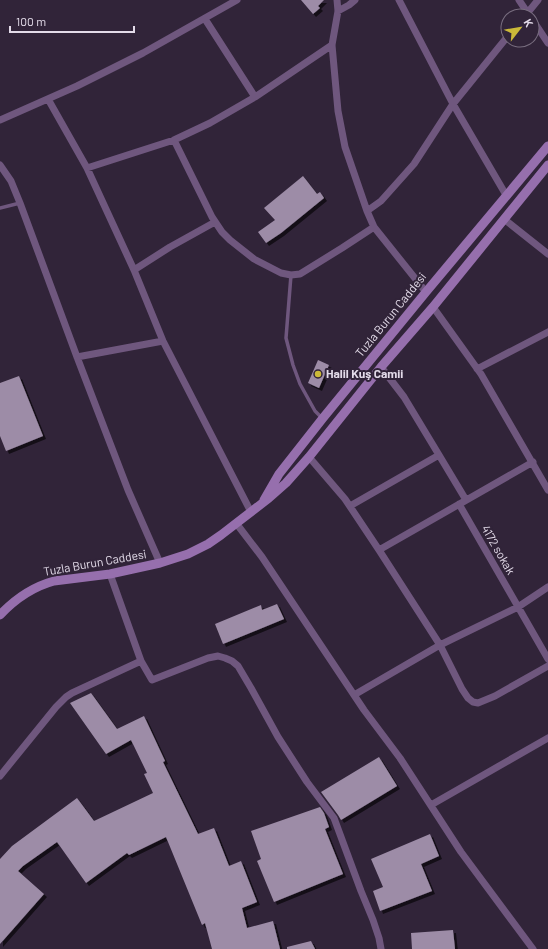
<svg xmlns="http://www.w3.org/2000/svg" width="548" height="949" font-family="Barlow,sans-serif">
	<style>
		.building { fill: #9d8ca7; filter: url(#shadow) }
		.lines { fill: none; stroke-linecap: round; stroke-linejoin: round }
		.lane { stroke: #6f577e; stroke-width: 3.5 }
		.street { stroke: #6f577e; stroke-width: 7 }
		.secondary { stroke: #966fad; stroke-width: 9 }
		.poi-dot { fill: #cbb939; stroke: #312439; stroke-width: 1.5 }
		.labels { text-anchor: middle; stroke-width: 4; stroke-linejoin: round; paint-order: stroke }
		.street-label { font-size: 12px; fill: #e3dbe9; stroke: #312439 }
		.poi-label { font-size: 12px; font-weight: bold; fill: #e3dbe9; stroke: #312439; text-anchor: start }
	</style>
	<defs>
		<filter id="shadow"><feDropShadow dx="3" dy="3" stdDeviation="0" flood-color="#0009"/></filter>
	</defs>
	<rect width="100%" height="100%" fill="#312439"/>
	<!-- building -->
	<path class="building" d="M301,0h23l-6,6 2,2 -7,6z
		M303,176l14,18 3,-2 4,6 -43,35 -15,10 -8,-11 17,-12 -11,-12z
		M318,360l11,5 -10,23 -11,-5z
		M19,376l24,60 -37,15 -6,-15v-53z
		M277,604l7,15 -61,25 -8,-20 46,-19 1,5z
		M91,693l26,36 27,-13 21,45 -2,1 35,72 16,-6 15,38 12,-5 16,41 -15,6 5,20 26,-7 7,28h-68l-7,-26 -3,2 -36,-88 -37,18 -2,-2 -41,30 -29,-41 -34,24 -5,5 26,23 -44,50v-85l12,-13 65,-48 17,23 59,-28 -9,-19 3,-1 -16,-33 -25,14 -36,-51z
		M379,757l18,29 -56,34 -3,-5 -17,-23z
		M320,807l4,6 5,14 -4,2 18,45 -69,28 -17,-41 4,-2 -10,-28z
		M430,834l9,22 -18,8 11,27 -52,20 -7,-20 10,-4 -12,-28z
		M453,930l2,19h-43l-1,-16z
		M311,941l4,8h-28v-2z"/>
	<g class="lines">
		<!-- lane -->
		<path class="lane" d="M0,208l20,-5
			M291,275l-5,63 7,27 7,19 15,27 7,7"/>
		<!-- street -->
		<path class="street" d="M337,0l1,11 -6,34 6,66 7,36 22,64 7,16 52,65
			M399,0l54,104 53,91
			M519,0l10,15
			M338,11l11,-6 6,-5
			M525,16l13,-16
			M205,19l50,78
			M532,19l16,24
			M48,99l39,69 47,102 29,71 88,171
			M0,120l77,-34 66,-33 94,-53
			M174,140l38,77 10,15 8,8 24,19 27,14 10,2 9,-1 42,-26 32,-21
			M0,165l11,16 9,22 57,154 51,133 32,73
			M87,168l87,-28 36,-17 45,-26 77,-52
			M367,211l14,-10 33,-37 39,-60 55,-68
			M504,219l44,35
			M134,270l36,-23 45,-25
			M433,307l48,67 67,116
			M77,357l86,-16
			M381,367l23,30 35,58 27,45
			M477,369l71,-37
			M309,457l36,42 34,51 61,95 22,44 6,9 5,4 5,1 17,-7 53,-30
			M459,504l89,155
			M350,506l89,-51
			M236,523l26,34 102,153 36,48 61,94 72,97
			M379,550l154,-88
			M110,574l31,87 11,19 56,-22 10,-2 7,2 7,3 6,5 13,22 27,49 29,45 27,36 27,73 12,29 6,18 2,11
			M354,695l86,-50 78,-38 30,-20
			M0,776l56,-69 10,-10 6,-4 69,-32
			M431,805l117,-67"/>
		<!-- secondary -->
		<path class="secondary" d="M264,500l15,-26 44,-56 103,-126 122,-146
			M0,615c16,-17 32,-28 54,-34l56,-7 50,-11 28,-9 20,-10 13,-9 48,-37 17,-15 23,-26 72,-90 52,-60 115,-142"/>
	</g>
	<!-- markers -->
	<circle class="poi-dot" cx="318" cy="374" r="4"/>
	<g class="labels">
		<!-- street labels -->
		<g class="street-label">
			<text transform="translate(391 315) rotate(-51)" y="4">Tuzla Burun Caddesi</text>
			<text transform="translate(498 550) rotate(60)" y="4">4172 sokak</text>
			<text transform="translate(95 563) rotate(-10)" y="4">Tuzla Burun Caddesi</text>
		</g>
		<!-- poi labels -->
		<g class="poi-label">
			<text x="326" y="378">Halil Kuş Camii</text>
		</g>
	</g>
	<!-- north arrow -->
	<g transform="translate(520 28) rotate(59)"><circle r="19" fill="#312439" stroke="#786d7f"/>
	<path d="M0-3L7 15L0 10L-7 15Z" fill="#cbb939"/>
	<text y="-6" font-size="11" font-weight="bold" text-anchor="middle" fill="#e3dbe9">K</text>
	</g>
	<!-- scale -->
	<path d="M10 26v6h124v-6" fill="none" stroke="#e3dbe9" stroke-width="2"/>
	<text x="16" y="26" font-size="12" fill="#e3dbe9" stroke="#312439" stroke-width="3" paint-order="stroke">100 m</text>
</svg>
